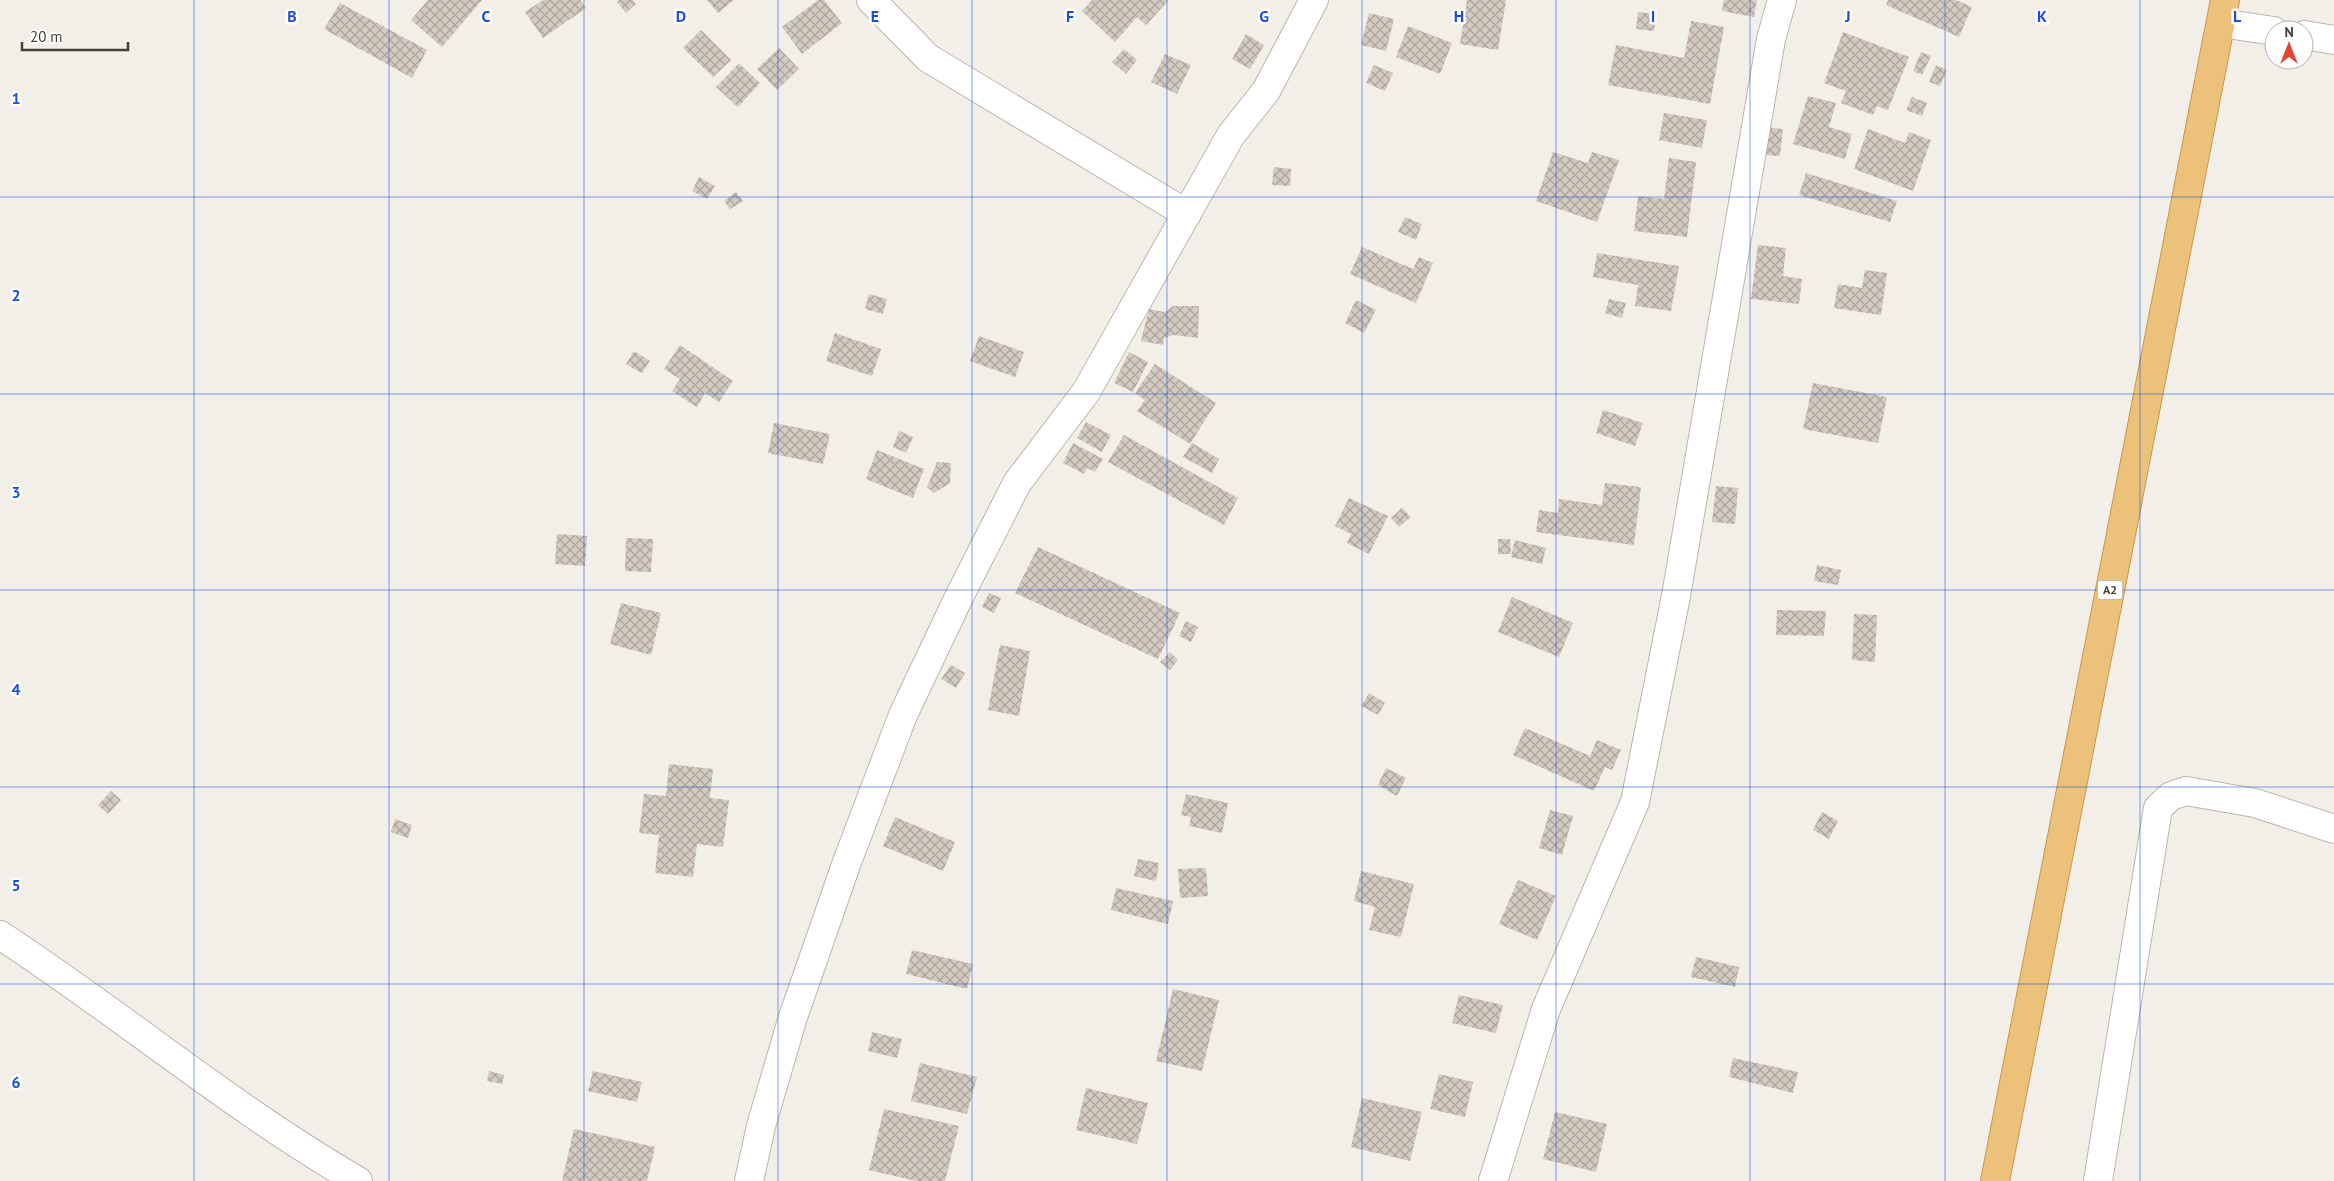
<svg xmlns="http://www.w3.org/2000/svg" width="2334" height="1181" font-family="'PT Sans',sans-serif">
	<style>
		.building { fill: url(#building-cross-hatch) }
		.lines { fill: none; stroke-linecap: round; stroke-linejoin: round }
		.street-casing { stroke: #bdb6ad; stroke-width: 30 }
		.highway-casing { stroke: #ca964b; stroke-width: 30 }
		.street { stroke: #fff; stroke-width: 28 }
		.highway { stroke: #ecc27a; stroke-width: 28 }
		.grid { fill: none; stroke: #1d4ed8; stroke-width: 1; stroke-opacity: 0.55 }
		.labels { text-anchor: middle; stroke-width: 5; stroke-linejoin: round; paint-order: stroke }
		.shield { fill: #fff; stroke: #7d7974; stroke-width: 1 }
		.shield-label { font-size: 12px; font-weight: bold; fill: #454038 }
		.grid-label { font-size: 16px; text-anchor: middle; font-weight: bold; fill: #1d4ed8; stroke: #fff; stroke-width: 5; stroke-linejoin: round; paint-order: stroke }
	</style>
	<defs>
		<pattern id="building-cross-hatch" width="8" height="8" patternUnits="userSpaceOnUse" patternTransform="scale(1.25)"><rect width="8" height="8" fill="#d3cac0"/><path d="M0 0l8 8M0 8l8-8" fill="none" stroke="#ada59d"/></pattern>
	</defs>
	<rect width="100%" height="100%" fill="#f2efe9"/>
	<!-- building -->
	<path class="building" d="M428,0h54l-40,47 -31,-27z
		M543,0h37l6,8 -43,30 -18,-26z
		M619,0h14l3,4 -10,9 -9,-11z
		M707,0h27l-16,13z
		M818,0h6l18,23 -40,31 -20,-27z
		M1092,0h77l-23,25 -9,-8 -22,25 -33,-31z
		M1467,0h39l-8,50 -38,-6z
		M1724,0h33l-3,17 -32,-6z
		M1888,0h68l16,7 -13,30 -73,-32z
		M340,3l87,47 -15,28 -88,-49z
		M1638,12l18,2 -2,17 -18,-2z
		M1369,13l25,6 -8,32 -25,-6z
		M1691,21l33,6 -14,77 -102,-19 8,-40 68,13z
		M1408,26l44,17 -12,31 -44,-17z
		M701,30l30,30 -18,17 -30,-29z
		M1843,32l66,25 -21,53 -11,-4 -4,9 -32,-12 5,-12 -22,-8z
		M1246,34l18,11 -14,24 -18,-10z
		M779,48l20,21 -22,21 -20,-21z
		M1124,49l13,11 -11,14 -14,-12z
		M1921,52l10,4 -9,19 -9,-4z
		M1165,54l26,11 -14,29 -26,-12z
		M739,63l21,20 -22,24 -22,-20z
		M1374,65l19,8 -8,18 -19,-8z
		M1936,65l11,5 -7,16 -11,-4z
		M1808,96l28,7 -7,24 23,7 -7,25 -52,-15z
		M1912,97l15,6 -5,13 -16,-6z
		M1664,113l43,7 -5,28 -43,-8z
		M1766,127l17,2 -3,27 -16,-1z
		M1868,129l37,14 4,-11 22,8 -18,51 -59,-22z
		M1553,152l35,11 4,-11 27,8 -22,62 -61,-21z
		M1669,158l27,4 -9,75 -53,-6 4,-35 26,3z
		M1274,167l17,2 -1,17 -18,-1z
		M1806,173l91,28 -7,21 -91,-27z
		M699,177l16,9 -8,13 -15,-8z
		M736,192l7,9 -13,8 -6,-8z
		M1405,217l17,7 -6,16 -18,-8z
		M1758,245l28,3 -3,28 19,3 -3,25 -48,-5z
		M1362,247l51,22 6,-12 14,6 -17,40 -66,-29z
		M1597,253l82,13 -8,45 -36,-5 3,-21 -45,-8z
		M1865,270l22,3 -6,42 -47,-7 4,-24 24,4z
		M869,294l18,5 -4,15 -18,-5z
		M1609,299l17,4 -4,15 -17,-5z
		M1356,300l20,10 -12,23 -19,-10z
		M1173,306h26l-1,32 -24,-3 -10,3 -1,7 -22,-4 8,-32 16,3z
		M835,333l46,16 -9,27 -46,-15z
		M979,336l45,16 -9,25 -45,-16z
		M680,345l53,36 -14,21 -14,-9 -8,14 -25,-16 8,-12 -16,-10z
		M634,351l16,10 -8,12 -16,-9z
		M1129,352l19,10 -15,30 -19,-9z
		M1155,364l61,39 -26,41 -53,-33 8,-11 -10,-7z
		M1813,383l74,14 -9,46 -75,-14z
		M1603,410l40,13 -8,23 -39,-13z
		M1086,422l25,13 -9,17 -25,-14z
		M774,423l56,11 -7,30 -55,-11z
		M899,431l14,6 -7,16 -13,-6z
		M1124,435l114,63 -14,27 -116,-63z
		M1073,443l30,16 -8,13 -8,-4 -3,6 -21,-11z
		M1192,443l27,16 -7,14 -29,-16z
		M877,450l47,19 -11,29 -47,-19z
		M937,462l14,1 -1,20 -16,10 -7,-6z
		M1605,483l36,4 -7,58 -98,-13 3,-22 19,3 1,-14 43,6z
		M1716,486l22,2 -3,36 -23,-2z
		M1349,498l39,18 -19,38 -22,-11 4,-9 -16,-8z
		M1402,508l9,9 -12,10 -8,-9z
		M557,534l30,2 -2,30 -30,-2z
		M626,538l27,1 -2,33 -26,-1z
		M1498,539h12l1,15h-13z
		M1515,540l31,8 -4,16 -31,-7z
		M1038,547l142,66 -22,46 -143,-66z
		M1817,565l24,5 -3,15 -24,-4z
		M989,593l12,5 -7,15 -12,-6z
		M1512,597l61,26 -14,34 -61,-25z
		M621,603l40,10 -10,42 -41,-11z
		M1777,610l49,1 -2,25 -48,-1z
		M1854,614l23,1 -2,47 -23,-2z
		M1186,621l12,6 -7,15 -12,-6z
		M1000,645l30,6 -11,65 -31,-6z
		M1170,652l8,8 -8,10 -10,-8z
		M951,665l14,8 -9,15 -15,-9z
		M1369,693l16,10 -7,12 -17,-9z
		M1525,728l65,28 7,-16 24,10 -9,20 -7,-3 -11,24 -81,-36z
		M669,764l44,5 -3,29 19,2 -6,47 -26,-3 -4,33 -38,-4 4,-38 -20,-2 5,-39 22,2z
		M1386,768l20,10 -9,18 -19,-11z
		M111,791l10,9 -13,14 -10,-9z
		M1186,794l42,9 -6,30 -33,-7 2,-9 -10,-2z
		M1550,810l23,6 -11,39 -23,-7z
		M1822,812l16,9 -9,18 -16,-9z
		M895,817l60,25 -12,29 -60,-25z
		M395,819l17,6 -4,13 -17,-6z
		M1138,859l21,4 -3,18 -22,-5z
		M1206,868l2,28 -28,2 -2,-29z
		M1361,871l53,13 -13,53 -32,-7 6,-23 -21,-6z
		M1518,880l38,16 -19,44 -38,-16z
		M1116,888l57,13 -5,23 -57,-14z
		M912,950l61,14 -6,25 -61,-15z
		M1696,957l43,10 -4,20 -44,-10z
		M1173,989l46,11 -17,71 -46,-10z
		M1459,995l44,10 -7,28 -44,-10z
		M872,1032l30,7 -5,19 -29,-7z
		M1733,1058l65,14 -5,21 -64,-16z
		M920,1063l57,14 -10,37 -56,-13z
		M489,1071l15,4 -2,9 -15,-3z
		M593,1071l49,11 -5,20 -49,-11z
		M1439,1074l34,8 -8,35 -35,-8z
		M1086,1088l62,15 -11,41 -61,-14z
		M1362,1098l60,14 -12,49 -59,-14z
		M884,1109l75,17 -14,55h-29l-47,-11z
		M1555,1112l52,12 -11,48 -53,-13z
		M574,1129l81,18 -8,34h-85z"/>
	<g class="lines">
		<defs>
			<path id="street" d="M871,0l57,58 259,156
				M2221,23l53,8
				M2304,35l30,5
				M0,935c121,79 232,173 358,246
				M749,1181l12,-55 32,-109 54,-155 56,-147 56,-118 58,-114 69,-91 145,-257 35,-44 48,-91
				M1493,1181l53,-172 89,-207 41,-206 95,-557 11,-39
				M2098,1181l60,-373 13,-12 15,-5 69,12 79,26"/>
			<path id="highway" d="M1995,1181l230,-1181"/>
		</defs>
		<!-- street casing -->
		<use href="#street" class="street-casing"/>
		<!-- highway casing -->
		<use href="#highway" class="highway-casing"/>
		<!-- street -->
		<use href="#street" class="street"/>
		<!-- highway -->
		<use href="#highway" class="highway"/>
	</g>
	<!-- grid -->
	<path class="grid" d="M194,0v1181M389,0v1181M584,0v1181M778,0v1181M972,0v1181M1167,0v1181M1362,0v1181M1556,0v1181M1750,0v1181M1945,0v1181M2140,0v1181M0,197h2334M0,394h2334M0,590h2334M0,787h2334M0,984h2334"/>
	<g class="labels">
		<!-- shield labels -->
		<rect class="shield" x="2097.5" y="580.5" width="25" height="19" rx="4"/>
		<g class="shield-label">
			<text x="2110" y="594">A2</text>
		</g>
	</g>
	<g class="grid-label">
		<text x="292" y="22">B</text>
		<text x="486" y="22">C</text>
		<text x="681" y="22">D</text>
		<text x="875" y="22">E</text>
		<text x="1070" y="22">F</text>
		<text x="1264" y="22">G</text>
		<text x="1459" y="22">H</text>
		<text x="1653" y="22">I</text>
		<text x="1848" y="22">J</text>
		<text x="2042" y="22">K</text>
		<text x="2237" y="22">L</text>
		<text x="16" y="104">1</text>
		<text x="16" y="301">2</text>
		<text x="16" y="498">3</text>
		<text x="16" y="695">4</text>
		<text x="16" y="891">5</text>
		<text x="16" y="1088">6</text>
	</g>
	<!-- north arrow -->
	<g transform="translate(2289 45)"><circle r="24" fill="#ffffff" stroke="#b5b3af"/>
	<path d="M0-4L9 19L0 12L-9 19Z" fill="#e04633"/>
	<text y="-8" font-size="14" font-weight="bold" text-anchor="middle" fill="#454038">N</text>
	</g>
	<!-- scale -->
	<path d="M22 42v8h106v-8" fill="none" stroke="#454038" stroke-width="2.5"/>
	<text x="30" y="42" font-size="15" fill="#454038" stroke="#ffffff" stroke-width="4" paint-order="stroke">20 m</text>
</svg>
